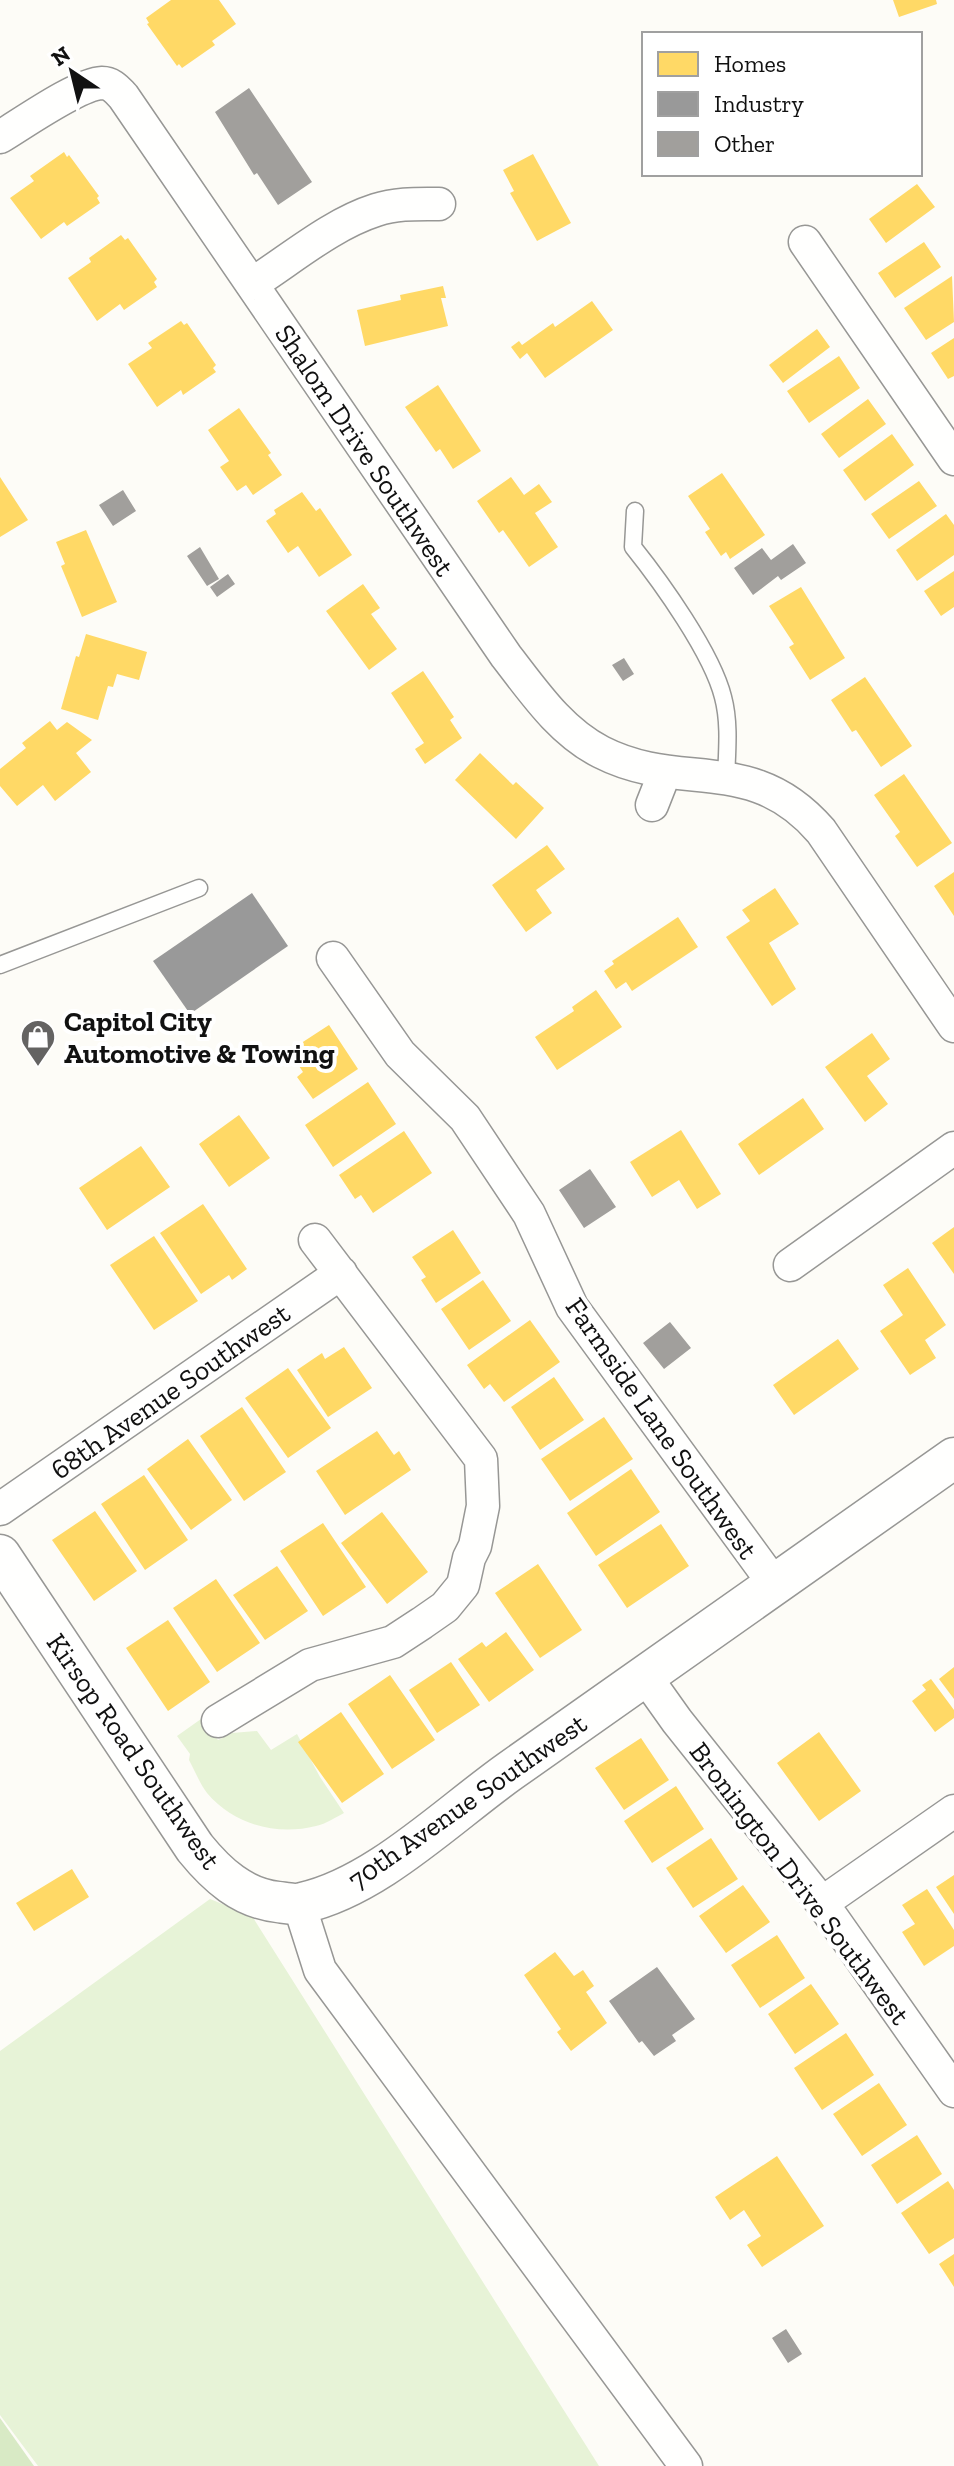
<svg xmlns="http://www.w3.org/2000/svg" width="954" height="2466" font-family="'Zilla Slab',serif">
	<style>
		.green { fill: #e7f3d7 }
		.forest { fill: #d8eac5 }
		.homes { fill: #ffd966 }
		.industry { fill: #999 }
		.building { fill: #a19f9c }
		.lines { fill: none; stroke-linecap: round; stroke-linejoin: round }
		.service-casing { stroke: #979795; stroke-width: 19 }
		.minor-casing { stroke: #979795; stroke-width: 35 }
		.tertiary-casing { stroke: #979795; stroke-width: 43 }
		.service { stroke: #fffffe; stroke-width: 16 }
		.minor { stroke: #fffffe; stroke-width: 32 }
		.tertiary { stroke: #fffffe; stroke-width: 40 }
		.labels { text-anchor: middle; stroke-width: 8; stroke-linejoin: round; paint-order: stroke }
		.street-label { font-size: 28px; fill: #111; stroke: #fff }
		.poi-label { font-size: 28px; font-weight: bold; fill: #111; stroke: #fff; text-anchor: start }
	</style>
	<rect width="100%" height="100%" fill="#fdfcf7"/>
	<!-- green -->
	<path class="green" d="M201,1719l17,21 14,-7 25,-2 14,19 26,-16 23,43 24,36c-8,4 -18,11 -28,13 -39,10 -82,-1 -109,-33 -7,-9 -12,-22 -18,-33l1,-6 -13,-18z
		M210,1899l42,17 347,550h-561l-38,-51v-364z"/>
	<!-- forest -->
	<path class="forest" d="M0,2418l34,48h-34z"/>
	<!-- homes -->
	<path class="homes" d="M171,0h48l17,24 -24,17 3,4 -33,23 -3,-4 -2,2 -30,-42 2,-1 -3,-5z
		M893,0h43l1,4 -38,13z
		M64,152l3,5 2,-2 30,41 -2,2 3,5 -33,23 -3,-4 -23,17 -31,-41 24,-17 -4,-5z
		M533,154l38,69 -34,18 -27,-48 4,-2 -11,-21z
		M917,184l18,23 -49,36 -17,-24z
		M121,235l4,5 3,-2 29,41 -3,3 3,5 -33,23 -4,-6 -23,17 -29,-43 23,-16 -2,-4z
		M924,242l17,25 -46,31 -17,-25z
		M952,276l2,46 -28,18 -22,-32z
		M443,286l3,12h-5l7,28 -83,20 -8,-36 44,-10 -1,-5z
		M592,301l21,29 -68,48 -18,-25 -7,6 -9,-12 8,-6 3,4 31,-22 2,4z
		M181,321l3,4 3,-2 29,42 -3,3 3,4 -33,23 -2,-5 -24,17 -29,-43 24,-16 -4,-5z
		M817,329l13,18 -47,36 -14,-18z
		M954,338v38l-6,3 -17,-26z
		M839,356l21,32 -51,35 -22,-32z
		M438,385l43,66 -28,18 -13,-20 -4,3 -31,-45z
		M868,399l18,25 -47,34 -18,-24z
		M239,408l32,45 -3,2 14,20 -29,20 -7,-10 -9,6 -17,-24 9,-6 -21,-31z
		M892,434l22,31 -49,36 -22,-31z
		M722,473l43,62 -35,24 -4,-7 -5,4 -16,-24 5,-3 -22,-33z
		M0,477l28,43 -28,17z
		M511,477l13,18 15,-11 13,18 -17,11 23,34 -29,20 -26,-37 -4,3 -22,-32z
		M919,481l18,25 -48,33 -18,-25z
		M302,492l14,19 4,-3 32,47 -33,22 -21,-31 -10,7 -22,-32 10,-7 -2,-4z
		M946,514l8,11v30l-37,26 -21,-31z
		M86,530l31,72 -35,15 -21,-51 4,-2 -9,-22z
		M954,571v36l-13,9 -17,-25z
		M363,584l17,24 -9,6 26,35 -28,21 -43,-59z
		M801,587l44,71 -35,22 -21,-33 5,-3 -25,-38z
		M86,634l61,18 -8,28 -22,-6 -4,13 -5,-1 -10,34 -37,-11 15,-53 3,1z
		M423,671l31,46 -4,3 12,18 -37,26 -10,-15 9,-6 -33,-50z
		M865,677l47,69 -31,21 -25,-37 -4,2 -21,-32z
		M50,721l7,9 10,-8 25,18 -16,13 15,19 -36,29 -12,-16 -26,21 -17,-20v-17l26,-21 -4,-5z
		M480,753l33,32 3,-3 28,26 -28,31 -61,-59z
		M904,774l48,69 -35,24 -22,-31 5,-4 -26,-37z
		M547,845l18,24 -29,21 16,23 -26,19 -34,-47z
		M954,872v44l-20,-30z
		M775,888l24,36 -30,19 27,46 -24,17 -46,-69 24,-16 -8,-11z
		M678,917l20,30 -66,44 -6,-9 -10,7 -12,-18 10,-7 -2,-3z
		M596,990l26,37 -65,43 -22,-33 39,-26 -2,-4z
		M329,1025l29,44 -45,30 -16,-22 6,-5 -14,-21z
		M872,1033l18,26 -23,17 21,28 -23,18 -40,-55z
		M368,1082l28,42 -63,43 -28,-42z
		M803,1098l21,31 -65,46 -21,-31z
		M239,1115l31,43 -41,29 -30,-43z
		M681,1130l40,64 -24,15 -18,-29 -27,17 -22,-35z
		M404,1131l28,42 -59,40 -12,-18 -6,4 -16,-24z
		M141,1146l29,41 -63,43 -28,-42z
		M203,1204l44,65 -15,11 -3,-5 -28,19 -41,-61z
		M954,1227v47l-22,-31z
		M453,1230l28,43 -45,30 -15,-23 5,-3 -14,-20z
		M154,1236l44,65 -44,29 -44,-65z
		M908,1268l38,57 -21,15 11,18 -26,17 -30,-44 23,-16 -20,-30z
		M483,1280l28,41 -42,29 -28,-41z
		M530,1320l30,42 -56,40 -14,-18 -6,5 -17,-24z
		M838,1339l21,30 -65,46 -21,-30z
		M344,1347l28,41 -44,29 -31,-47 25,-17 3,6z
		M288,1368l43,60 -43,30 -43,-60z
		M554,1377l30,43 -44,30 -29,-43z
		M242,1407l44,65 -42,29 -44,-65z
		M604,1417l29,42 -63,42 -29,-42z
		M377,1431l17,24 5,-4 12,19 -66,45 -29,-44z
		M188,1439l44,61 -41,30 -44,-61z
		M631,1469l29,43 -64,44 -29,-43z
		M144,1475l44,65 -43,30 -44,-66z
		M95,1511l42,60 -43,30 -42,-61z
		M382,1512l46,60 -41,32 -46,-61z
		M323,1523l43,64 -43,29 -43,-65z
		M661,1524l28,42 -62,42 -29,-43z
		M538,1564l44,66 -42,28 -45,-65z
		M277,1566l31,45 -43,29 -32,-45z
		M216,1579l44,64 -43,29 -44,-64z
		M168,1620l42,62 -42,29 -42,-63z
		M506,1632l28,38 -45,32 -31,-43 24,-17 4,5z
		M451,1662l29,43 -43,28 -28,-43z
		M954,1667v32l-15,-20z
		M390,1675l45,65 -43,29 -44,-65z
		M931,1679l23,31v8l-19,14 -23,-31 14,-11 -4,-5z
		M341,1712l43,62 -42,29 -44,-61z
		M819,1732l42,59 -42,30 -42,-58z
		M641,1738l28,42 -45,30 -29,-42z
		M676,1786l28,43 -52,34 -28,-42z
		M711,1838l27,41 -45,29 -27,-40z
		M72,1869l17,28 -55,34 -18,-28z
		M954,1875v39l-18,-27z
		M743,1885l27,37 -44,31 -27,-37z
		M927,1889l27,41v16l-30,20 -22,-34 13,-8 -13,-19z
		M777,1935l28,43 -45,30 -29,-43z
		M555,1952l19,24 9,-6 11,16 -8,6 21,31 -36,28 -14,-19 4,-3 -37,-54z
		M811,1984l28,40 -44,30 -27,-40z
		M846,2033l28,42 -52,35 -28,-42z
		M879,2083l28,42 -45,31 -29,-42z
		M917,2135l25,39 -45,30 -26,-39z
		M777,2156l47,70 -62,41 -15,-22 14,-9 -17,-26 -14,10 -15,-23z
		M948,2181l6,9v48l-25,16 -28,-41z
		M954,2254v33l-15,-23z"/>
	<!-- industry -->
	<path class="industry" d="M252,893l36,53 -98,68 -37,-53z"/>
	<!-- building -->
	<path class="building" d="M249,88l63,94 -34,23 -21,-32 -3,2 -39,-63z
		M123,490l13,21 -23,15 -14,-21z
		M793,544l13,19 -25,17 -3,-4 -25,19 -19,-27 28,-20 9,12z
		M200,547l19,32 -12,7 -20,-30z
		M228,574l7,10 -18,13 -7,-10z
		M624,658l10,16 -11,7 -11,-16z
		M590,1169l26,38 -32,21 -25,-38z
		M670,1322l21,26 -27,21 -21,-26z
		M657,1967l38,52 -23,16 4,6 -22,15 -12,-15 -3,2 -30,-42z
		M786,2329l16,25 -14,9 -16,-25z"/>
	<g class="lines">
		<defs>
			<path id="service" d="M635,511l-2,36c28,35 79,106 90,150 7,26 4,55 3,81
				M0,965l199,-77"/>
			<path id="minor" d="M0,137c22,-13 78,-53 102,-54 10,0 15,7 21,13l383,560c28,36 54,75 95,96 80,41 151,-1 220,79l133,195
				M805,242l149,217
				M252,284c39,-25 80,-60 124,-74 21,-7 42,-6 63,-6
				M652,805l13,-33
				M333,958l67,96 65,64 64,96 43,93 203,278
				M790,1265l164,-117
				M0,1509l341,-236
				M645,1676l32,45 145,182 132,188
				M218,1721l92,-56 83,-23 29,-19 23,-16 18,-22 6,-27 6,-12 8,-40 -2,-47 -166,-219
				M822,1903l132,-92
				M299,1904l21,66 366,496"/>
			<path id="tertiary" d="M0,1555l195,293c22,27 47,50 83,54 8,1 17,3 24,1 74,-16 146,-88 208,-132 148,-104 296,-208 444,-313"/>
		</defs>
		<!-- service casing -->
		<use href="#service" class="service-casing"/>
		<!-- minor casing -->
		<use href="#minor" class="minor-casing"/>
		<!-- tertiary casing -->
		<use href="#tertiary" class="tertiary-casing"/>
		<!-- service -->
		<use href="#service" class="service"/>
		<!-- minor -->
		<use href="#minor" class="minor"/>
		<!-- tertiary -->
		<use href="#tertiary" class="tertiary"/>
	</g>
	<!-- icons -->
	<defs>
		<symbol id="shop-pin" viewBox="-11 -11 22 30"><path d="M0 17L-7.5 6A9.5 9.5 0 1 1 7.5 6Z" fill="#646362" stroke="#fff"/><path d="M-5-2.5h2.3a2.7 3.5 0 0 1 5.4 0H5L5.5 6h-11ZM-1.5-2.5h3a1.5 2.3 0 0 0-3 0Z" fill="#fff"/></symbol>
	</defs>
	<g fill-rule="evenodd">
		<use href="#shop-pin" x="18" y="1017" width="40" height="54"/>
	</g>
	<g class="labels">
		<!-- street labels -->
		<g class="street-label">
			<text transform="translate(365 450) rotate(56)" y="10">Shalom Drive Southwest</text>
			<text transform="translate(170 1391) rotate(-35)" y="10">68th Avenue Southwest</text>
			<text transform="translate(662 1428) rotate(55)" y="10">Farmside Lane Southwest</text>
			<text transform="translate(134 1751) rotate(55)" y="10">Kirsop Road Southwest</text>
			<text transform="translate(467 1801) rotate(-35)" y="10">70th Avenue Southwest</text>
			<text transform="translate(800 1883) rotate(53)" y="10">Bronington Drive Southwest</text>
		</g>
		<!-- poi labels -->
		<g class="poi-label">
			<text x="64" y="1031">Capitol City<tspan x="64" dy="32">Automotive &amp; Towing</tspan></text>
		</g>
	</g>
	<!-- legend -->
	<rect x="642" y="32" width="280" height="144" fill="#ffffff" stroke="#a0a0a0" stroke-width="2"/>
	<rect x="658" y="52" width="40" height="24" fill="#ffd966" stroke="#a0a0a0" stroke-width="2"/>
	<text x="714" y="72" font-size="24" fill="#111111">Homes</text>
	<rect x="658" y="92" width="40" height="24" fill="#999999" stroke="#a0a0a0" stroke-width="2"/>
	<text x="714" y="112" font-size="24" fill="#111111">Industry</text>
	<rect x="658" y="132" width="40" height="24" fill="#a19f9c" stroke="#a0a0a0" stroke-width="2"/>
	<text x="714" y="152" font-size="24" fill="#111111">Other</text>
	<!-- north arrow -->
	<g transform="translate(72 72) rotate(325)" stroke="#ffffff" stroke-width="6" paint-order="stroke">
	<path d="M0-6L14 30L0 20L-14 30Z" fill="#111111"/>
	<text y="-12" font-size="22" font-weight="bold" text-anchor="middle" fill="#111111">N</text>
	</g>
</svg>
